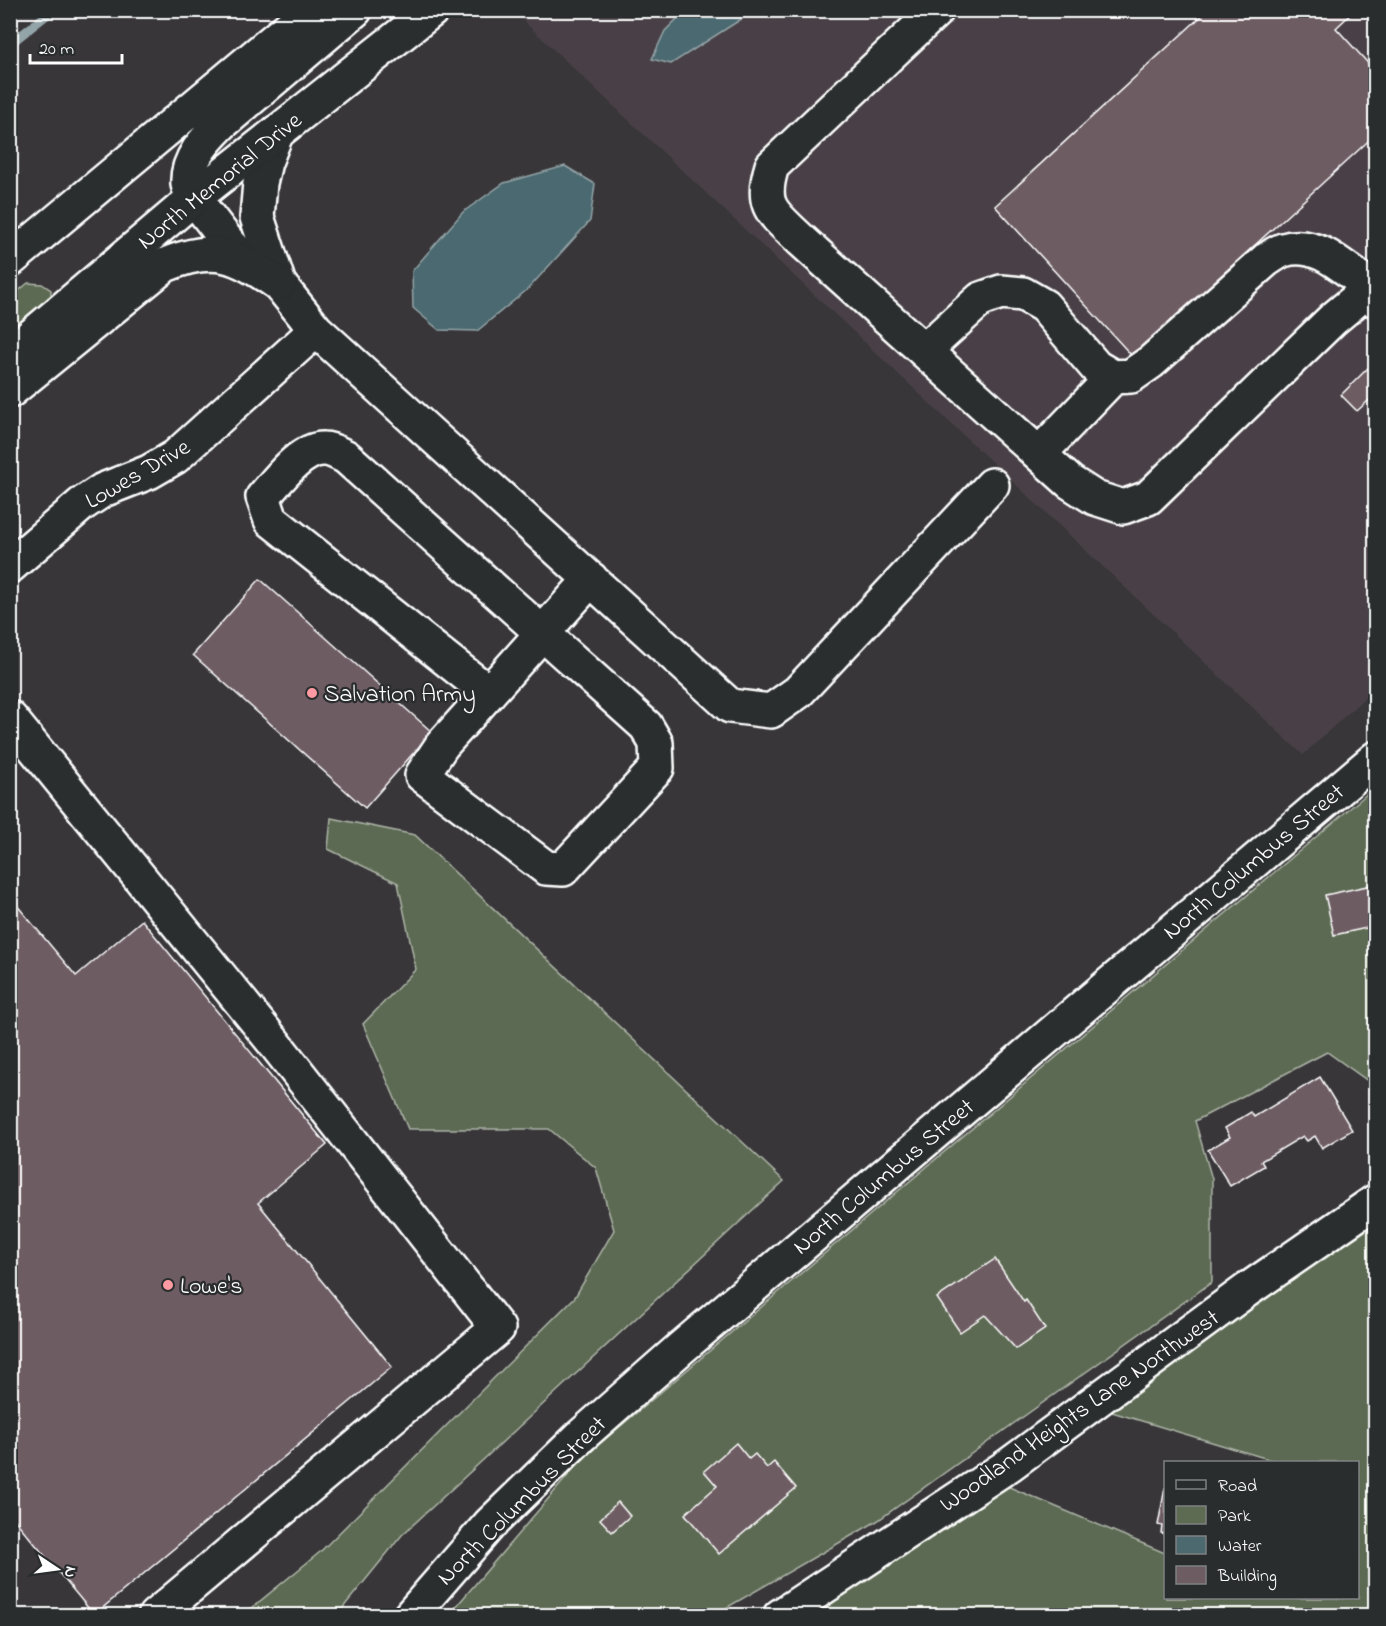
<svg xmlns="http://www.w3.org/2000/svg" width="1386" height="1626" font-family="'Indie Flower',sans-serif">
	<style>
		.built { fill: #484146 }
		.green { fill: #5d6b53; stroke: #aeb5a9; stroke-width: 1.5 }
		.water { fill: #4c696f; stroke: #94a5a9; stroke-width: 1.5 }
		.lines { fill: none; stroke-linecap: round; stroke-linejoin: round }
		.stream { stroke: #94a5a9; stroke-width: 9 }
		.building { fill: #6e5c63; stroke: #fff; stroke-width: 1.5 }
		.minor-casing { stroke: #fff; stroke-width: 38 }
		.major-casing { stroke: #fff; stroke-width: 38 }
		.minor { stroke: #2a2d2e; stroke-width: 33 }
		.major { stroke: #2a2d2e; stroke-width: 33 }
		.poi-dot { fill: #ff9aa2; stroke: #2a2d2e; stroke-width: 2 }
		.labels { text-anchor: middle; stroke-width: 4.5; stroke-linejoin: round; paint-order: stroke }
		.street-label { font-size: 24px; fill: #fff; stroke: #2a2d2e }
		.poi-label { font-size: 24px; fill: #fff; stroke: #2a2d2e; text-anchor: start }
	</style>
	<rect width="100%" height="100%" fill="#383639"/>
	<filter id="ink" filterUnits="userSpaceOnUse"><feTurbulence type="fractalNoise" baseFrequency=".0167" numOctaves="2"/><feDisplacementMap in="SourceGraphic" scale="12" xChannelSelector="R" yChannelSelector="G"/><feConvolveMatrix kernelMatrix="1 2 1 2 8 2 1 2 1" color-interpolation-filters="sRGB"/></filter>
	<g filter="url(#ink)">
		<!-- built -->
		<path class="built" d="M524,10l851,1v677l-72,67 -785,-739z"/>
		<!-- green -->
		<path class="green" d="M28,283l14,1 9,6v8l-40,34v-35z
			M1375,787v299l-48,-34 -132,69 17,58v103l-335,239 -163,94 -266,1 135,-158z
			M331,818l84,17 369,346 -382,354 -65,80h-94l77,-63 255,-255 39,-67 -18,-62 -47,-39h-141l-45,-105 53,-55 -18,-86 -70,-34z
			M1375,1213v402l-581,1 206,-133 165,70 1,45h192v-136h-80l-173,-52z"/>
		<!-- water -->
		<path class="water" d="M686,10h68v1l-83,53 -19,-5 13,-28z
			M565,166l30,18 -5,37 -62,68 -51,42 -38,-1 -26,-22 -1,-37 51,-59 41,-29z"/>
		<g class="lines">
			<!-- stream -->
			<path class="stream" d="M10,44l43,-34"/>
		</g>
		<!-- building -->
		<path class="building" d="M1208,10h147l-19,18 40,44v62l-243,223 -138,-151z
			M1368,368l8,8v18l-19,17 -16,-16z
			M260,579l172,153 -67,76 -172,-153z
			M1372,885l4,16v25l-42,9 -9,-40z
			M10,897l66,79 66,-56 185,225 -69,58 134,164 -298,248 -84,-101z
			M1320,1077l32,53 -30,18 -7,-12 -8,5 -4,-5 -42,25 3,5 -34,20 -22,-36 22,-13 -5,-9 26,-16 3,5z
			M995,1259l29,43 2,-2 19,29 -29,20 -31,-34 -25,17 -23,-34z
			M736,1443l13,16 6,-5 12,14 7,-6 22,26 -77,66 -34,-40 32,-28 -13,-15z
			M1165,1488h1v46l-5,-1 1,-7 -4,-1z
			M618,1502l12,14 -18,16 -12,-13z"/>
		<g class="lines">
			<defs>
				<path id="minor" d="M937,10l-165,156c-13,41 1,47 29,74l269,242 25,16 28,9 25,-9 185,-179 29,-24 14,5
					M277,132l-12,30 -5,21 -3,34 22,67 37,46 414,376 41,5 27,-19 194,-207
					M194,198l34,44 20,22
					M924,351l57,-52 20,-7 22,2 21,12 52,61 17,10 18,-1 20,-14 115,-102c5,-3 11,-8 17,-10 34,-11 62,19 87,37
					M1039,454l74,-77
					M10,566l72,-62 21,-14 46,-18 26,-15 141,-127
					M489,693l-218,-173 -8,-23c14,-16 38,-49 61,-48 7,0 16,5 22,8l300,269 10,17 1,25 -94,101 -17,-1 -124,-93 20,-30 149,-166
					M10,718l266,327 222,283 -343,288
					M410,1616l80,-92 92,-89 99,-87 695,-590
					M780,1616l229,-151 238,-175 129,-89"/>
				<path id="major" d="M194,198c-2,-4 -5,-9 -6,-14 -2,-24 18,-45 33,-60l134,-114
					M10,260l300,-250
					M10,354l184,-156 238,-188
					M10,391l155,-126c51,-21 71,-10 114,19"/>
			</defs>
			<!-- minor casing -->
			<use href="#minor" class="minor-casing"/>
			<!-- major casing -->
			<use href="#major" class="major-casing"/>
			<!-- minor -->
			<use href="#minor" class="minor"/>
			<!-- major -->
			<use href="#major" class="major"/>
		</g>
	</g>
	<!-- markers -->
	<g class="poi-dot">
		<circle cx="312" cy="693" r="6"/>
		<circle cx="168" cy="1285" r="6"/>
	</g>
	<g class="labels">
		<!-- street labels -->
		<g class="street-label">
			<text transform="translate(219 180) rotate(-39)" y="8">North Memorial Drive</text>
			<text transform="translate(137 473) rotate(-30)" y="8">Lowes Drive</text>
			<text transform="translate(1253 861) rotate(-40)" y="8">North Columbus Street</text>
			<text transform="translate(883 1176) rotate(-40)" y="8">North Columbus Street</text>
			<text transform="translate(1079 1410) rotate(-35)" y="8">Woodland Heights Lane Northwest</text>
			<text transform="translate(521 1500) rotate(-45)" y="8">North Columbus Street</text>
		</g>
		<!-- poi labels -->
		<g class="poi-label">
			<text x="324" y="701">Salvation Army</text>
			<text x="180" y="1293">Lowe's</text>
		</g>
	</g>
	<!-- margin -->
	<rect width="1386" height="1626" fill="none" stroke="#2a2d2e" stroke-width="36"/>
	<rect x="18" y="18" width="1350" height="1590" fill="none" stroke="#fff" stroke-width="2" filter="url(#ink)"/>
	<!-- legend -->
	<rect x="1164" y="1461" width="195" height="138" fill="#2a2d2e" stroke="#7f8182" stroke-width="1.5"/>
	<rect x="1176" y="1480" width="30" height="9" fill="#2a2d2e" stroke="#7f8182" stroke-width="1.5"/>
	<text x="1218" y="1491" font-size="18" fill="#ffffff">Road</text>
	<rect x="1176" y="1506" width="30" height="18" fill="#5d6b53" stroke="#7f8182" stroke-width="1.5"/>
	<text x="1218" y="1521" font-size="18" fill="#ffffff">Park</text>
	<rect x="1176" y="1536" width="30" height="18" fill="#4c696f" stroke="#7f8182" stroke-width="1.5"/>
	<text x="1218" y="1551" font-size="18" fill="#ffffff">Water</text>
	<rect x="1176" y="1566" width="30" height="18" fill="#6e5c63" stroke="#7f8182" stroke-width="1.5"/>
	<text x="1218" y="1581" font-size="18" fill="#ffffff">Building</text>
	<!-- north arrow -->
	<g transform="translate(57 1569) rotate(103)" stroke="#2a2d2e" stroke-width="4.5" paint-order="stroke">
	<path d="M0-4.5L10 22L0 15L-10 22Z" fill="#ffffff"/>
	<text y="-9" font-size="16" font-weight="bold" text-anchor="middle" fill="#ffffff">N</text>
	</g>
	<!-- scale -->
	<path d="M30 54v9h92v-9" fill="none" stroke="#ffffff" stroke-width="3"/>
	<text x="39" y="54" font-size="18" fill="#ffffff" stroke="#2a2d2e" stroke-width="4.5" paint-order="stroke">20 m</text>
</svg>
